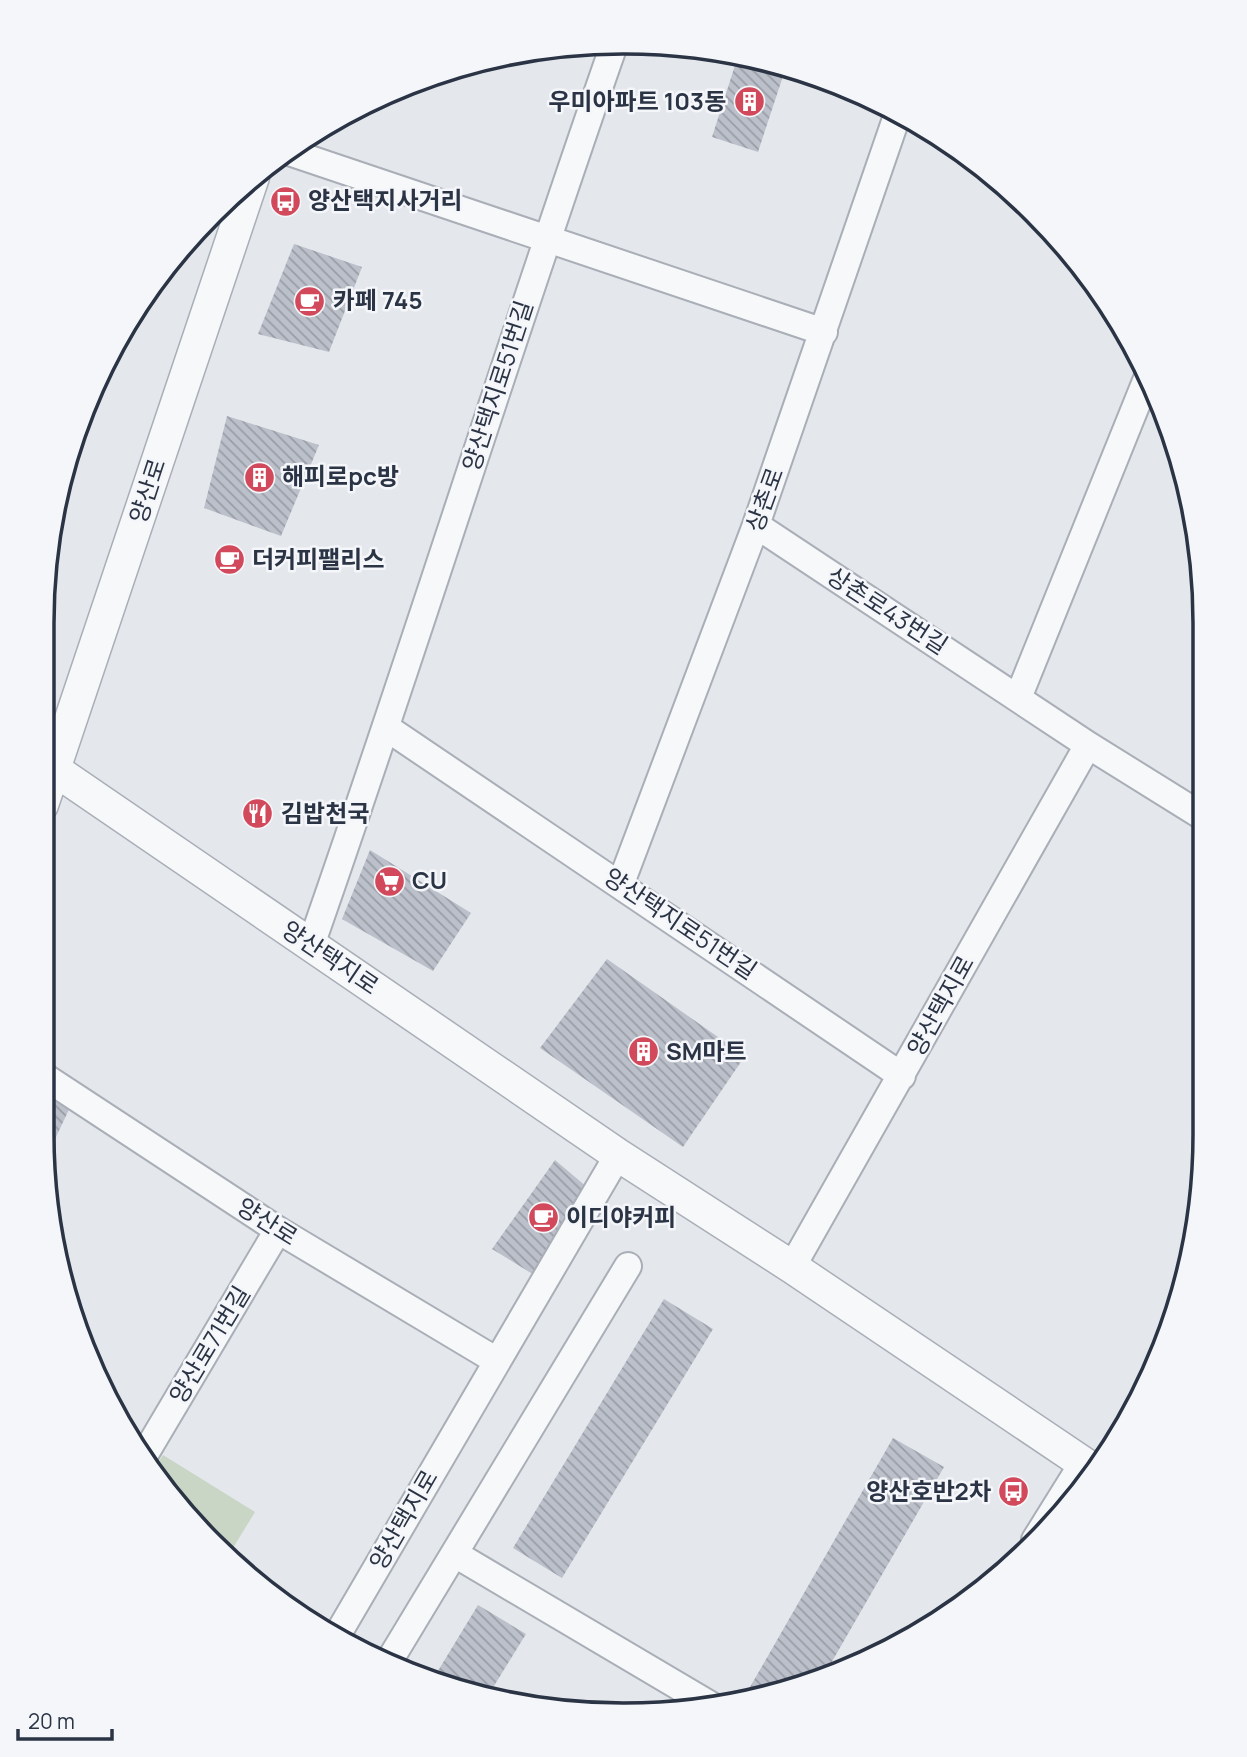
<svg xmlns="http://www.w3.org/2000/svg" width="1247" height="1757" font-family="Manrope,'Noto Sans KR',sans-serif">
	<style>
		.park { fill: #c9d6c5 }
		.building { fill: url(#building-back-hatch) }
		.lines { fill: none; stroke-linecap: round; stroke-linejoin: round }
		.minor-casing { stroke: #a9aeb7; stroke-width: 30 }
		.tertiary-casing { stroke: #a9aeb7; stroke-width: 35 }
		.minor { stroke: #f7f8fa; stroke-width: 26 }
		.tertiary { stroke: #f7f8fa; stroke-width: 32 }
		.labels { text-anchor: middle; stroke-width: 5; stroke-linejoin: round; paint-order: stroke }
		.poi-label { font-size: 24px; font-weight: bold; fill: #2b3445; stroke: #f4f6f9; text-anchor: start }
		.street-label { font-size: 24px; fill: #2b3445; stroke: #f4f6f9 }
		.rim { fill: none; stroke: #2b3445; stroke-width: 3.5 }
	</style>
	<defs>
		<pattern id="building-back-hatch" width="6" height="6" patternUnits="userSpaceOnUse" patternTransform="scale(1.75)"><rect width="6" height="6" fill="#bbc0ca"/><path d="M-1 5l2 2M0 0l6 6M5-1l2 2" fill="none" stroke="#989da6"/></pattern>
	</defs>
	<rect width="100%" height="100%" fill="#e4e7ec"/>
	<!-- park -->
	<path class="park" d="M163,1455l92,57 -27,44 -75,-85z"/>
	<!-- building -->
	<path class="building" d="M738,56l48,11 -28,85 -46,-15z
		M294,244l68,23 -33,85 -71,-18z
		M227,416l92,29 -38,91 -77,-28z
		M370,850l101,63 -38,58 -91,-52z
		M607,959l138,97 -62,91 -143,-99z
		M42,1083l33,14 -30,63 -3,-26z
		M555,1160l33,28 -49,90 -47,-29z
		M664,1299l49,30 -151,249 -49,-30z
		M893,1438l51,29 -118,205 -77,23 -3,-1z
		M478,1605l48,29 -37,60 -56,-15z"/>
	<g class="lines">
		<defs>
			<path id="minor" d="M289,152l535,180
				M756,525l332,220 114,71
				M1018,698l130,-322
				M387,728l515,348
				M621,883l135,-358 142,-412
				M311,945c105,-299 198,-601 303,-900
				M42,1075l236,155 219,131
				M792,1267l296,-522
				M142,1459l136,-229
				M1035,1540l48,-77
				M455,1554l257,152
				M339,1632l279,-477
				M388,1663l240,-397"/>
			<path id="tertiary" d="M42,761l576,394 174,112 303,204
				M42,805l211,-628"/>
		</defs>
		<!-- minor casing -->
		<use href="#minor" class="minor-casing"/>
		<!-- tertiary casing -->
		<use href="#tertiary" class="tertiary-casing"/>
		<!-- minor -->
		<use href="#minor" class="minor"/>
		<!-- tertiary -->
		<use href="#tertiary" class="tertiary"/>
	</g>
	<!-- icons -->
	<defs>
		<symbol id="building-disc" viewBox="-11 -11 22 22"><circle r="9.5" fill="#d1495b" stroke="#f4f6f9"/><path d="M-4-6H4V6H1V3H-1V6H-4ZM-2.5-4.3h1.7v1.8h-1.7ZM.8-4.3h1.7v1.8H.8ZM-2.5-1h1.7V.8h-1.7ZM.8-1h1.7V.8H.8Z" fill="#fff"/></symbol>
		<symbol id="bus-disc" viewBox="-11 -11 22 22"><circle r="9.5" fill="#d1495b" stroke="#f4f6f9"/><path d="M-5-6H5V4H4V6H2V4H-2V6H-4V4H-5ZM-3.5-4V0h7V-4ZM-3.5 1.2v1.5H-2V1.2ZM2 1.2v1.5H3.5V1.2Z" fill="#fff"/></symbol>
		<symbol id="cafe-disc" viewBox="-11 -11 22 22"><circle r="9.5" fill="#d1495b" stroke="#f4f6f9"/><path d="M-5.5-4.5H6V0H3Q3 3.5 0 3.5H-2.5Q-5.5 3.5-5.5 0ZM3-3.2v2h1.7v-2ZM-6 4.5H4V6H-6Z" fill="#fff"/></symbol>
		<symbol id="restaurant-disc" viewBox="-11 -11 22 22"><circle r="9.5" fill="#d1495b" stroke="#f4f6f9"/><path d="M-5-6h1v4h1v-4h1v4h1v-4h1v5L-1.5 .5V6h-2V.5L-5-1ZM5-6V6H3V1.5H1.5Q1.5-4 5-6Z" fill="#fff"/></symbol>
		<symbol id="supermarket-disc" viewBox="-11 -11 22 22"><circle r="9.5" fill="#d1495b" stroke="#f4f6f9"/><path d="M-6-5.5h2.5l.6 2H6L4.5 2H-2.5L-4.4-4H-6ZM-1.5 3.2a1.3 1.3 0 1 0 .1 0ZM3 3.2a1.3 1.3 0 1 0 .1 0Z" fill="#fff"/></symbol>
	</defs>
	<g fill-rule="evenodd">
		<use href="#building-disc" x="732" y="84" width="35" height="35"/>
		<use href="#bus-disc" x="268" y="184" width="35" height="35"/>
		<use href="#cafe-disc" x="292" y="284" width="35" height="35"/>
		<use href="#building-disc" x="242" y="460" width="35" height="35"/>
		<use href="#cafe-disc" x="212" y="542" width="35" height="35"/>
		<use href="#restaurant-disc" x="240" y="796" width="35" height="35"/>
		<use href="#supermarket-disc" x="372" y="864" width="35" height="35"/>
		<use href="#building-disc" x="626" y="1034" width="35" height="35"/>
		<use href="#cafe-disc" x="526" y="1200" width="35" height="35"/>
		<use href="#bus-disc" x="996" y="1474" width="35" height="35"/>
	</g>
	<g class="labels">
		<!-- poi labels -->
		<g class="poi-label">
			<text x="726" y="110" text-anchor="end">우미아파트 103동</text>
			<text x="308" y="209">양산택지사거리</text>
			<text x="333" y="309">카페 745</text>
			<text x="282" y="485">해피로pc방</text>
			<text x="252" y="568">더커피팰리스</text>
			<text x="281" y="822">김밥천국</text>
			<text x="412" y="889">CU</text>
			<text x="666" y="1060">SM마트</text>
			<text x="566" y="1226">이디야커피</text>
			<text x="991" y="1500" text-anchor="end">양산호반2차</text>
		</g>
		<!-- street labels -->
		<g class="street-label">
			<text transform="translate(498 386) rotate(-72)" y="8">양산택지로51번길</text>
			<text transform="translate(148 491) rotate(-72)" y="8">양산로</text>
			<text transform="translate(765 500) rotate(-70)" y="8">상촌로</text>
			<text transform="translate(887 611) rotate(33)" y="8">상촌로43번길</text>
			<text transform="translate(680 924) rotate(34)" y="8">양산택지로51번길</text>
			<text transform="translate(330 958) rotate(34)" y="8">양산택지로</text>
			<text transform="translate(941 1006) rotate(-61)" y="8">양산택지로</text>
			<text transform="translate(267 1222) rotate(32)" y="8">양산로</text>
			<text transform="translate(210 1345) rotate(-59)" y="8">양산로71번길</text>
			<text transform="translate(404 1520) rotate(-60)" y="8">양산택지로</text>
		</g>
	</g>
	<!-- crop -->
	<path d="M0 0H1247V1757H0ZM623 54H624A569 569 0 0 1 1193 623V1134A569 569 0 0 1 624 1703H623A569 569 0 0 1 54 1134V623A569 569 0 0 1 623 54Z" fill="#f4f6f9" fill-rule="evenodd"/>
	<path class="rim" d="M623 54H624A569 569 0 0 1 1193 623V1134A569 569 0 0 1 624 1703H623A569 569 0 0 1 54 1134V623A569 569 0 0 1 623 54Z"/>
	<!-- scale -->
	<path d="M18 1729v10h94v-10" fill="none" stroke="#2b3445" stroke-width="3.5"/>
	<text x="28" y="1729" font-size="21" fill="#2b3445" stroke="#f4f6f9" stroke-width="5" paint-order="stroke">20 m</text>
</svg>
